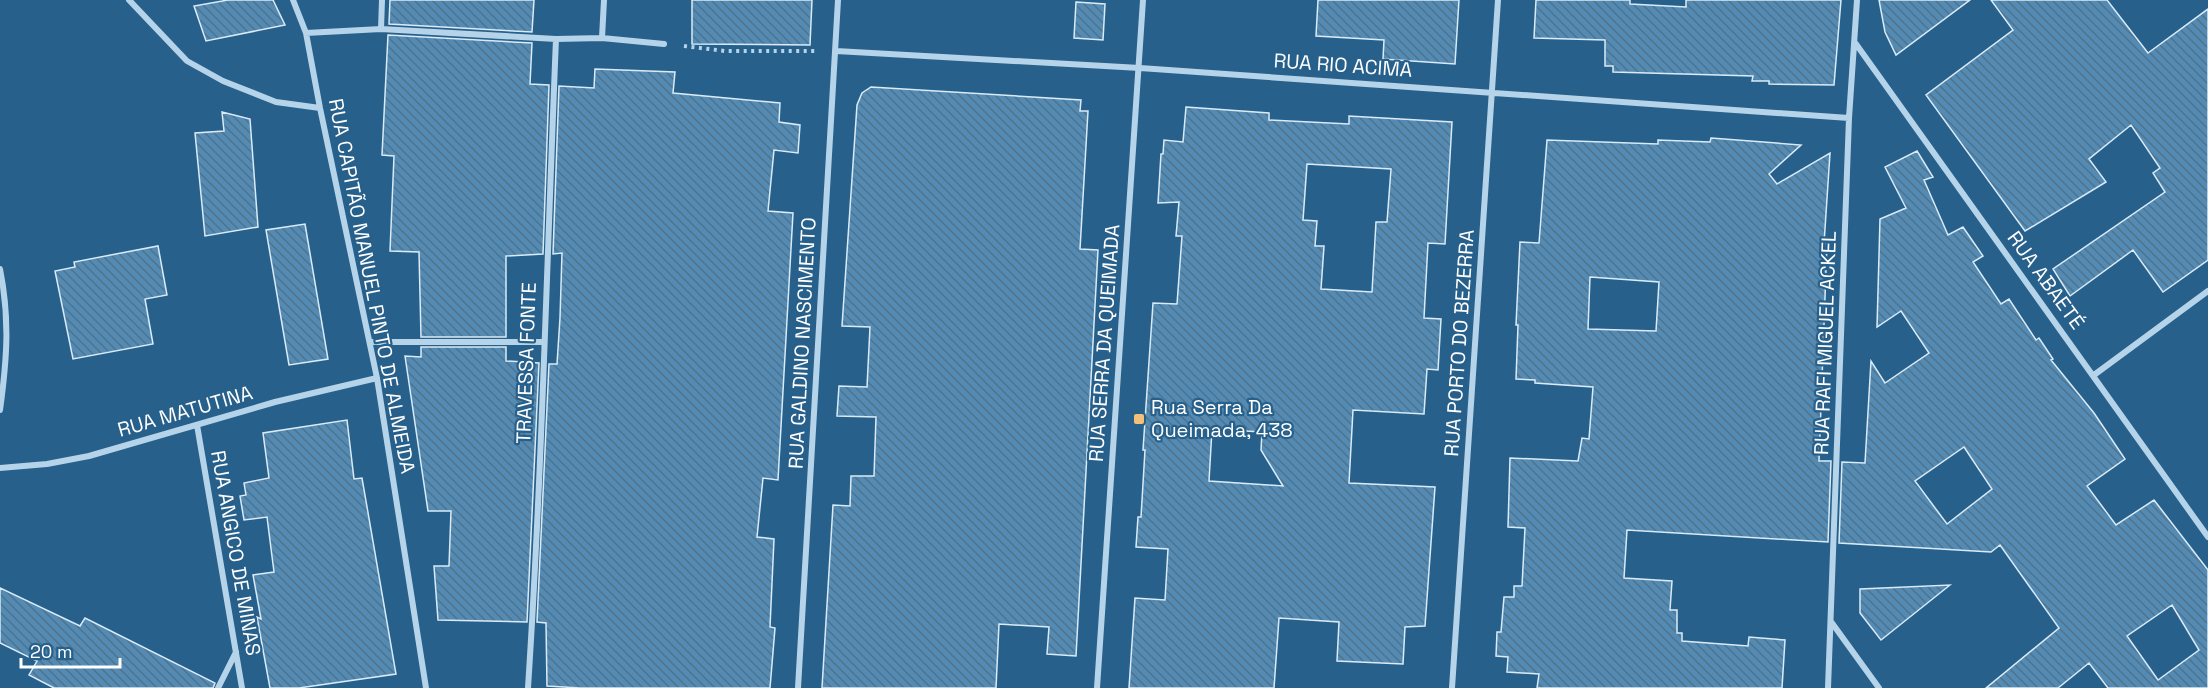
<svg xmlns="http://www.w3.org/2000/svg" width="2208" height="688" font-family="'Space Grotesk',sans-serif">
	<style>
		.building { fill: url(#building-back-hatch); stroke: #d9ebf8; stroke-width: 1.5; fill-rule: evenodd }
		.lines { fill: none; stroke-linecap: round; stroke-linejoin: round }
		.path { stroke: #b5d4ea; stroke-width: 4; stroke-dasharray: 3 4.5; stroke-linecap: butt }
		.minor { stroke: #b5d4ea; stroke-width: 6 }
		.poi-dot { fill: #f3c07a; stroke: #27608b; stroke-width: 2 }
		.labels { text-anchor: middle; stroke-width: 4.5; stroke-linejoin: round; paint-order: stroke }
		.street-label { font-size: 20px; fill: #fff; stroke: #27608b }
		.poi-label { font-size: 20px; fill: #fff; stroke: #27608b; text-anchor: start }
	</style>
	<defs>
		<pattern id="building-back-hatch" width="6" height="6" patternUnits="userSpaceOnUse" patternTransform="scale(1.5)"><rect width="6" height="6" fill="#538bb4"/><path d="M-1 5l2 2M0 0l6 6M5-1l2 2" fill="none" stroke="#50728a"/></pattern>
	</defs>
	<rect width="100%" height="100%" fill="#27608b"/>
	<!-- building -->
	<path class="building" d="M228,0h45l12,25 -79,16 -12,-35z
		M390,0h144l-2,32 -143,-8z
		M692,0h120l-2,45 -118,-1z
		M1318,0h141l-4,64 -72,-5 1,-19 -68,-4z
		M1536,0h94v4l56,3v-7h155l-7,85 -65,-1v-3h-17l1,-5 -140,-4v-6h-8v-26l-71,-2z
		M1879,0h91l-74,55 -11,-23z
		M1991,0h116l41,53 60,-44v251l-45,32 -30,-42 -63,46 -17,-27 112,-77 -12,-19 7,-5 -29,-43 -42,34 17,23 -81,49 -99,-136 87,-65z
		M1076,2l29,2 -2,36 -29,-2z
		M388,35l144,8 -2,41 19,1 -6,169 -37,2v81h-85l-2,-85 -29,-1 4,-95 -12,-1z
		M595,69l80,3 -2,21 107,10 -1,19 21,3 -2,28 -24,-3 -6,61 25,2 -15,267 -15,-2 -6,59 17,2 -4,88 5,1 -5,60h-190l-33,-2 -1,-63 -9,-1 12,-258h8l3,-46 2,-65 -9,1 6,-168 35,2z
		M871,87l210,13 -1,11h8l-8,138 18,1 -22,406 -29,-2 2,-27 -50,-3 -3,64h-174l11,-183 17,1 1,-30h23l2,-59 -39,-1 2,-30 28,1 3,-60 -28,-1 15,-221 5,-12z
		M1186,107l83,6v7l80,4v-8l103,6 -7,122 -17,-1 -4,75 17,1 -3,51 -11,-1 -3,45 -71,-4 -4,73 86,4 -10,139 -20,1 -2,37 -66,-3 2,-39 -60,-4 -5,70h-145l6,-90 30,2 3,-51 -32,-2 2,-30h3l4,-67h-2l10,-147 24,1 5,-68h-6l3,-34 -21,1 3,-49h2l1,-14 19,2zM1307,164l84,5 -4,53h-11l-4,70 -51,-3 3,-43h-9l2,-25 -14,-1zM1212,429l50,3 -1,18 22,36 -74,-5z
		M222,112l28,7 8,108 -53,9 -10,-103 29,-2z
		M1711,138l90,7 -32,29 8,10 53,-31 -6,91 3,-1 -8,218h12l-3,81 -201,-12 -3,48 48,3 -2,29h7v23h5v8l66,5 1,-9 36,3 -3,48h-245l2,-14 -32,-2 1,-15 -12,-1 1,-24h4l3,-35h10v-11h8l3,-58 -17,-1 2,-69 68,3 4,-23 7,1 4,-52 -58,-4v-3l-19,-1 2,-54h-2l4,-83 19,1 8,-103 111,4v-4l52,2zM1590,277l69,5 -3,49 -68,-2z
		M1917,151l16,26 -9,3 24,55 15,-8 20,29 -10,6 28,42 8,-5 27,41 3,-2 14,21 -2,1 43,53 31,46 -38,27 29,39 38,-25 54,70v118h-100l-19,-25 -31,25h-72l73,-60 -59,-83 -9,7 -152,-9 3,-81 23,1 6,-102 14,22 44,-30 -28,-42 -24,16 3,-108 26,-11 -21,-41zM1964,447l28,42 -45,35 -32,-43zM2172,605l27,45 -41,30 -31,-44z
		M305,224l23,135 -39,6 -23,-135z
		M158,246l9,49 -22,4 8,45 -80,15 -18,-88 20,-4 -1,-5z
		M421,347h85v14l33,2 -12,259 -89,-2 -4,-54h15l2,-55h-23l-23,-155 16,1z
		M347,420l7,59 8,-1 34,196 -97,14h-29l-13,-71 4,2 -8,-44 21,-3 -7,-55 -23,3 -4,-24 6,-1 -2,-12 25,-5 -6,-45z
		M1950,585l-69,55 -21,-27v-24z
		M0,588l80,38 5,-8 130,65 -2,5h-159l-25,-13 8,-14 -37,-18z"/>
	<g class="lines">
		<!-- path -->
		<path class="path" d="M684,46l41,5h92"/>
		<!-- minor -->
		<path class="minor" d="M129,0l58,61 36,20 53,21 44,6
			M293,0l13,33 14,75 57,270 49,310
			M381,29l1,-29
			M306,33l75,-4 175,10 46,-1 62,6
			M602,38l2,-38
			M1856,44l352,493
			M836,51l304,17 709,50
			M0,269c10,50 7,90 0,141
			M370,342h173
			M2094,375l114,-84
			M197,425l45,263
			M0,468l47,-4 42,-8 186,-54 102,-24
			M1832,623l47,65
			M218,688l18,-36
			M528,688c14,-216 19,-433 28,-649
			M798,688l40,-688
			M1097,688l46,-688
			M1452,688l46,-688
			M1828,688l21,-570 8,-118"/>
	</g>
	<!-- markers -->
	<rect class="poi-dot" x="1133" y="413" width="12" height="12" rx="3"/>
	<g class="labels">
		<!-- street labels -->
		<g class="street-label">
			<text transform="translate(1343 65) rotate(4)" y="7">RUA RIO ACIMA</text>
			<text transform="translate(2046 280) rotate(54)" y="7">RUA ABAETÉ</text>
			<text transform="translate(372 286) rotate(79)" y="7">RUA CAPITÃO MANUEL PINTO DE ALMEIDA</text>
			<text transform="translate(802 343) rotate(-87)" y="7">RUA GALDINO NASCIMENTO</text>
			<text transform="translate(1104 343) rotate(-86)" y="7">RUA SERRA DA QUEIMADA</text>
			<text transform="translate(1459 343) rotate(-86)" y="7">RUA PORTO DO BEZERRA</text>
			<text transform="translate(1825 343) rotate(-88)" y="7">RUA RAFI MIGUEL ACKEL</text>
			<text transform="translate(526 363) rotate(-88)" y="7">TRAVESSA FONTE</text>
			<text transform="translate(185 411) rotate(-16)" y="7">RUA MATUTINA</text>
			<text transform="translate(236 553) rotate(80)" y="7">RUA ANGICO DE MINAS</text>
		</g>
		<!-- poi labels -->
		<g class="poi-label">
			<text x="1151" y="414">Rua Serra Da<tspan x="1151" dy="23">Queimada, 438</tspan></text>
		</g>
	</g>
	<!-- scale -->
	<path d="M21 658v9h99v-9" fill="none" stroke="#ffffff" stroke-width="3"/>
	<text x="30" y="658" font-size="18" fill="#ffffff" stroke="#27608b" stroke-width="4.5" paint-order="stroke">20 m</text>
</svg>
